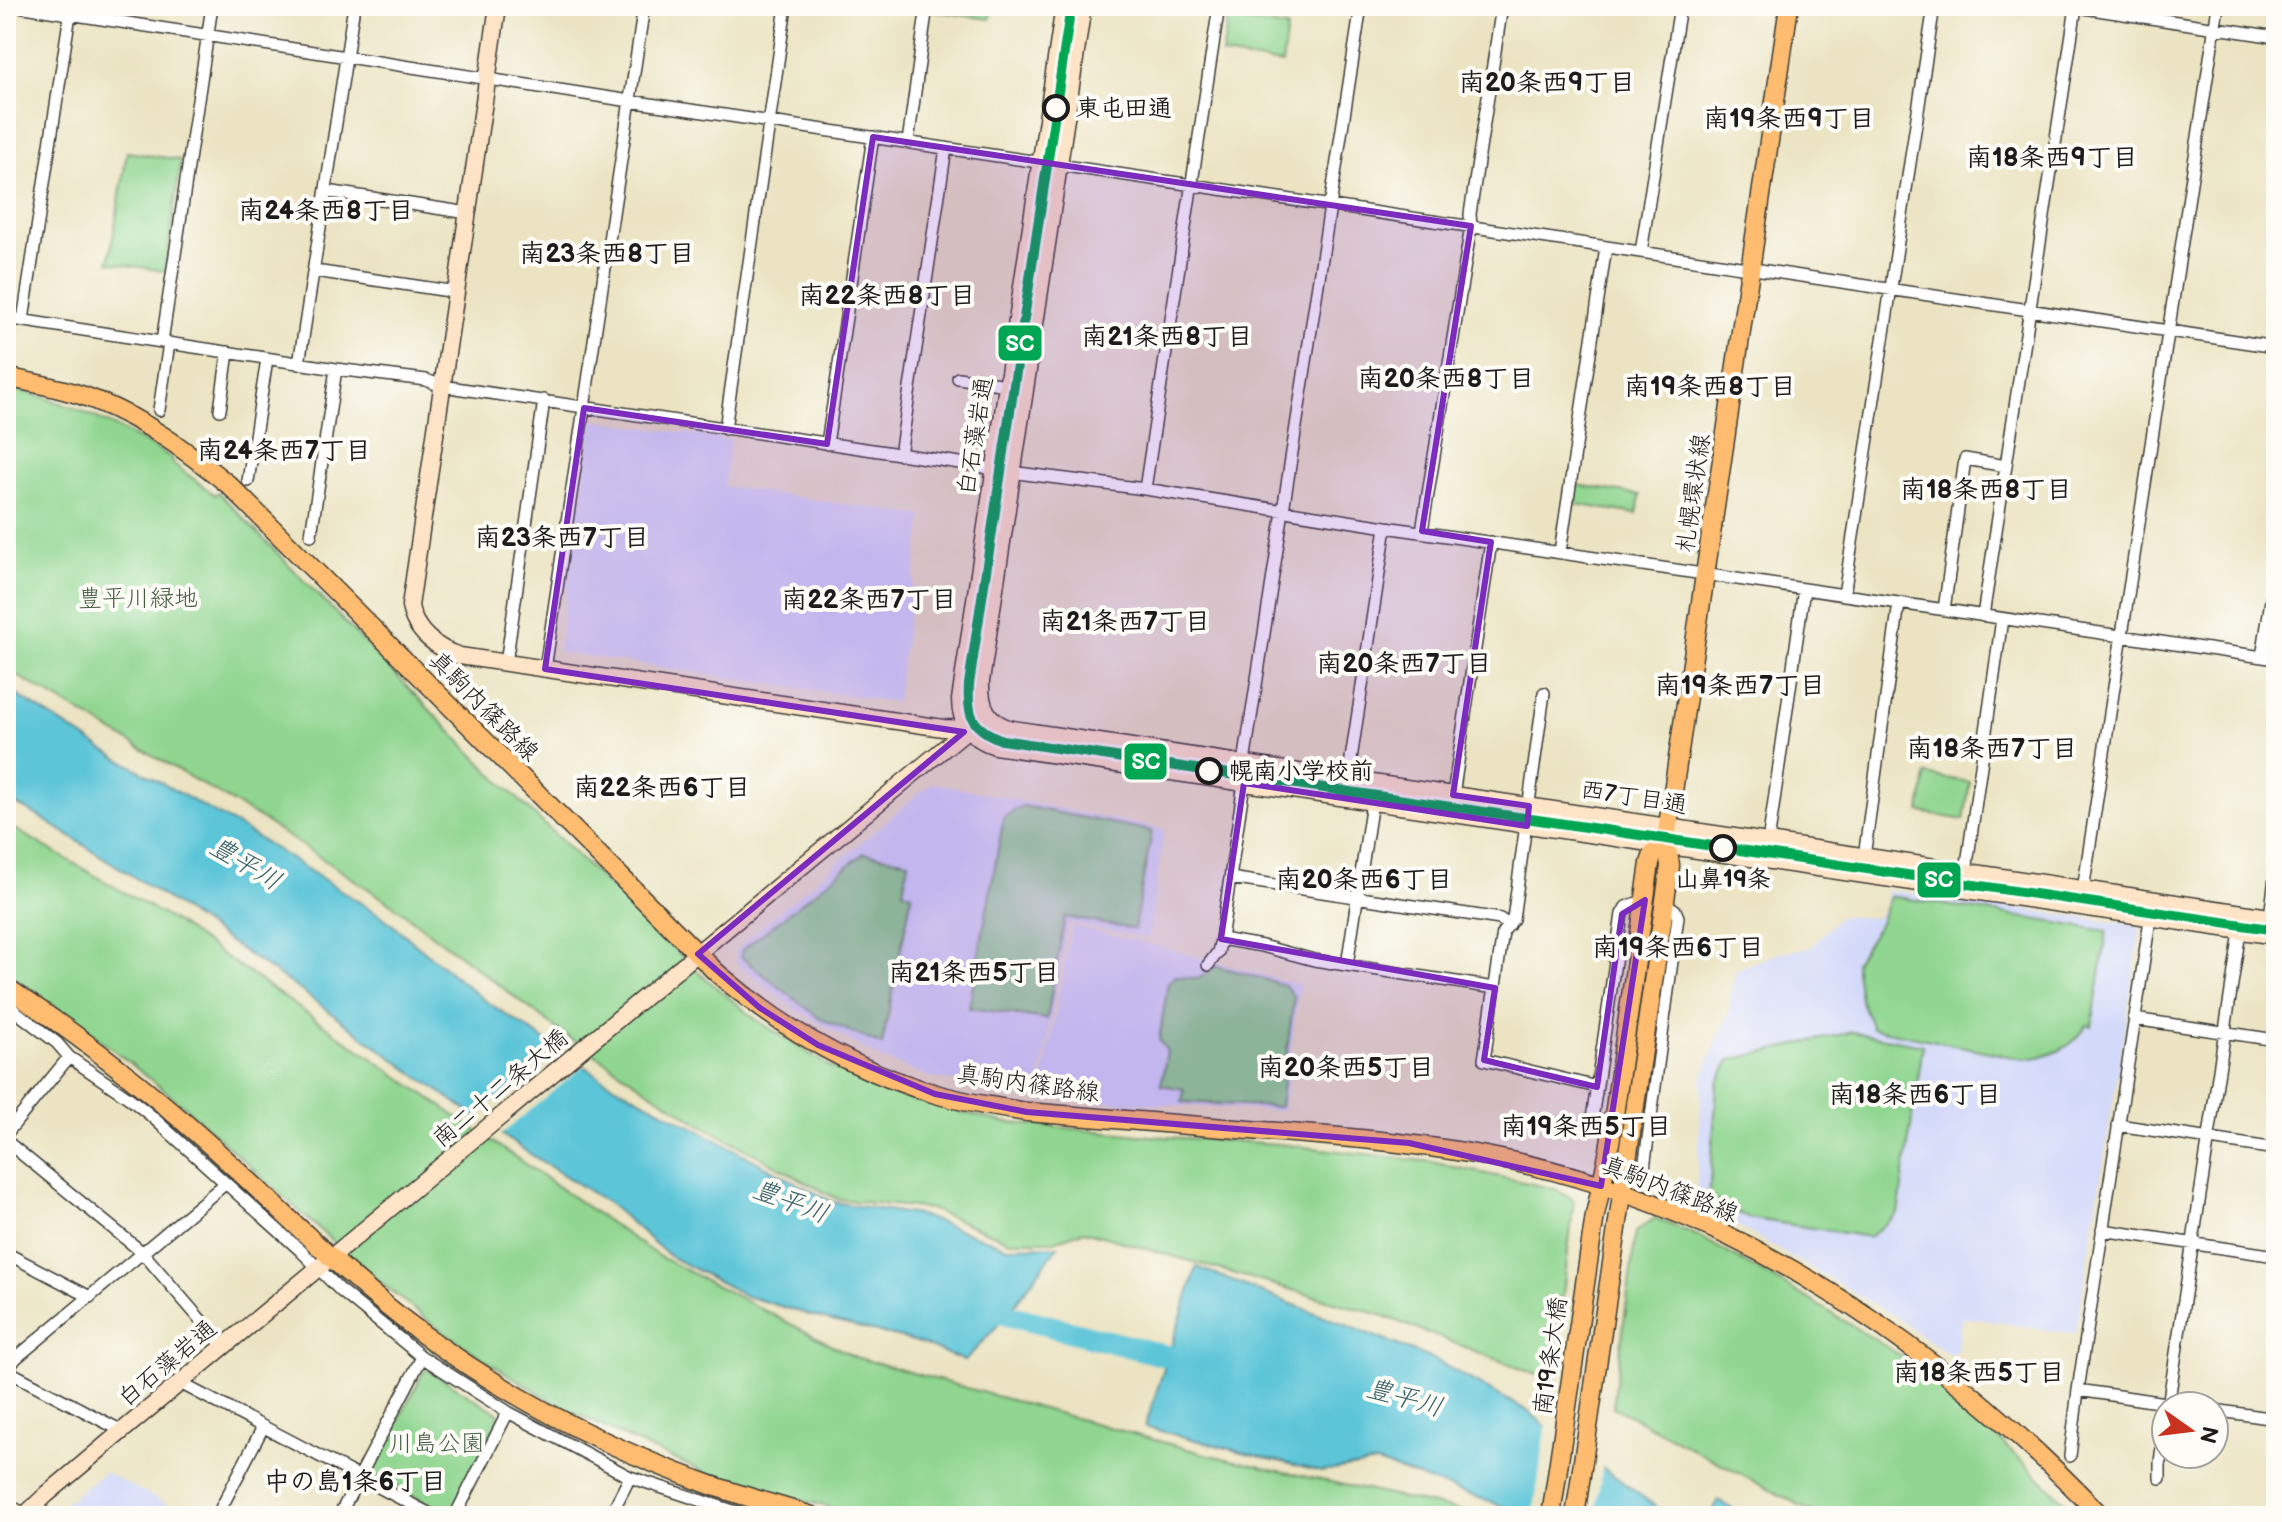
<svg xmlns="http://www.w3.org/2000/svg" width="2282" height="1522" font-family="'Balsamiq Sans','Klee One',sans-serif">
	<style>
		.built { fill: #d3d9f9 }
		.green { fill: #90d690; stroke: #567956; stroke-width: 2 }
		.water { fill: #5cc5d8; stroke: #3c707a; stroke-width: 2 }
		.pier { fill: #ebe3c1 }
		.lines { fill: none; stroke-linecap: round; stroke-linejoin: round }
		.river { stroke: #5cc5d8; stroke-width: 22 }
		.street-casing { stroke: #3b3a35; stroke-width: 14 }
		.secondary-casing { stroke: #3b3a35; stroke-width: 19 }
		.primary-casing { stroke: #3b3a35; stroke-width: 21 }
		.street { stroke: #fff; stroke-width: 11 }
		.secondary { stroke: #fee4c6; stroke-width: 16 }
		.primary { stroke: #fdbc70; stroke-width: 18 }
		.tram-1-casing { stroke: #fdfcf7; stroke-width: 16 }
		.tram-1 { stroke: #00a651; stroke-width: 10 }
		.marked { fill: #7b2cbf; fill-opacity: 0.2; stroke: #7b2cbf; stroke-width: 6; stroke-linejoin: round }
		.stop-dot { fill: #fdfcf7; stroke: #1c1c1c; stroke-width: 4 }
		.labels { text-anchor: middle; stroke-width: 8; stroke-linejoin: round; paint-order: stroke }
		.stop-label { font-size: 24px; font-weight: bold; fill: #1c1c1c; stroke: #fdfcf7; text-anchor: start }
		.street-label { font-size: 24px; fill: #1c1c1c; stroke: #fdfcf7 }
		.park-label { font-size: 24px; fill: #455d45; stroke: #fdfcf7 }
		.neighbourhood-label { font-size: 26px; font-weight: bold; fill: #1c1c1c; stroke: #fdfcf7 }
		.water-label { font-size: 26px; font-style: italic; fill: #366067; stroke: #fdfcf7 }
		.line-badge { stroke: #fdfcf7; stroke-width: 3 }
		.badge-label { font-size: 22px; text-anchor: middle; font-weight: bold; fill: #fff }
	</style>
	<rect width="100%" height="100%" fill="#fdfcf7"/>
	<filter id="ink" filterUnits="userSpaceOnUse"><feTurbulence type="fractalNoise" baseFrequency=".0125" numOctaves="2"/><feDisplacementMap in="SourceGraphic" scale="16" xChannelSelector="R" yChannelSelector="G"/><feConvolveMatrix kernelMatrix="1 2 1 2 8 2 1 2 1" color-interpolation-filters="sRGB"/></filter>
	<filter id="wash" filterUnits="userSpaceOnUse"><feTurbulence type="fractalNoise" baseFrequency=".006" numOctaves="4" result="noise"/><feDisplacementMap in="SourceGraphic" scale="32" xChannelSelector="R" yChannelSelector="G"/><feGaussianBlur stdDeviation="1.8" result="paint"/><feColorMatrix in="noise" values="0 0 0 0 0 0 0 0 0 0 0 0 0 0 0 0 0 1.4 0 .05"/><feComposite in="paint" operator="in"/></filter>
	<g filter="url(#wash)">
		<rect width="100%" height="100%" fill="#ebe3c1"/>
		<!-- built -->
		<path class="built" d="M593,420l137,20 -6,46 199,30 -27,186 -338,-50z
			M933,783l231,47 -15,108 -81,-15 -31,174 -108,-20 -45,-17 -87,-50 -61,-48 1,-13 9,-9 171,-145z
			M1887,890l254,36 -65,408 -114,-17 -5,33 -5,7 -58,-41 -198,-114 6,-124 27,-67 2,-23 6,-19 45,-17 28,-4 30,-32 37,2 8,-11z
			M1072,926l81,19 146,40 -16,126 -244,-13z
			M105,1472l75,39 -3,5 -115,-1 -2,-8z"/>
		<!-- green -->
		<path class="green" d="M934,6h58l-2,13 -57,-8z
			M1228,19l59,9 -5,36 -60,-9z
			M127,152l54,8 -16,111 -56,-9z
			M6,389c55,7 119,41 166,69l-1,4 44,33 3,-3 277,285 203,195 56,46 76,49 81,33 92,22 147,14 129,8 153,18 123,27 19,11 -21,181 -172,-66 -297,-84 -30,10h-44l-80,-32 -93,-10 -139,-76 -137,-91 -168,-127 -132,-86 -255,-150z
			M1577,485l63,10 -3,19 -63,-10z
			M1926,775l44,7 -6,38 -44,-8z
			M1023,806l129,25 -18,98 -69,-12 -18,102 -78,-11 35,-191z
			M6,824l166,96 486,336 197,101 354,98 274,61h-617l-139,-34 -90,-39 -76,-37 -68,-41 -62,-42 -77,-62 -171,-156 -86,-68 -91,-65z
			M864,853l45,8 -6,30 9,3 -30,151 -63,-27 -78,-61 1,-7z
			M1890,896l217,35 -15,95 -5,-1c-15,24 -36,32 -64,34l-151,-31 -12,-29 -5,-37 25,-39z
			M1217,966l68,19 9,12 -14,110 -98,-5 2,-13 -23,-4 6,-34 -8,-11 9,-57 7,-7 23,3z
			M1852,1032l71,13 -25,169 -29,23 -121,-19 -39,-21 8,-113 13,-24z
			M1655,1218l43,18 97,55 131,80 154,145h-260l-207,-109 23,-175z
			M428,1370l70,43 2,4 -49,96 -4,1 -73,-39 -1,-5 51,-99z"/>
		<!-- water -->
		<path class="water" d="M6,688l96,61 143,81 138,87 100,82 120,80 229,123 87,13 88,32 51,-1 -51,69 -42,46 -48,-19 -97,-24 -74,-22 -77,-40 -58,-51 -84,-53 -114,-79 -110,-81 -161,-110 -112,-71 -24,-11z
			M1197,1267l236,92 95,52 19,16 115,84 49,4 7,-14 27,15h-214l-154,-53 -56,9 -176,-45z"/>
		<!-- pier -->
		<path class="pier" d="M560,1045l27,18 -89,74 -26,-18z
			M1547,1422l56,41 -8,53h-62z"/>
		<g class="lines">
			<!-- river -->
			<path class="river" d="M979,1305l28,10 190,49"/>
		</g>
	</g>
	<g filter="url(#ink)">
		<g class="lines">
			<defs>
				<path id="street" d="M18,6l612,95 1646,246
					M2071,6l205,31
					M908,142l19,-136
					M327,191l141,22
					M1641,252l39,-246
					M315,271l141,21
					M6,318l330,51 90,11 16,6 538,80 14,4 151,19 241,38 890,132
					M23,320l47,-306
					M162,342l50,-336
					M299,364l55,-358
					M958,378l49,7
					M159,410l10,-67
					M220,410l8,-58
					M725,429l61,-423
					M827,444l46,-307
					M900,455l46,-307
					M248,481l19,-122
					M1145,489l74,-483
					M1422,531l49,-305 -1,-12 32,-208
					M311,535l25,-166
					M1560,552l46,-305
					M1844,595l90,-589
					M1944,610l21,-151 41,7
					M1983,616l93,-609
					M2262,657l14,-88
					M506,663l38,-263
					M545,669l99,-663
					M1544,693l-31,226 -10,13 -19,128 113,27
					M1348,779l38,-252
					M1453,795l38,-253
					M1768,843l36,-254
					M1864,857l35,-254
					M1966,871l36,-252
					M1230,878l270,41 9,6
					M2083,890l135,-884
					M2153,900l-75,490 107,16
					M2270,917l6,-47
					M1221,939l41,7 52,14 181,28
					M1208,965l10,-13 3,-13 22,-149 1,-27 117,-757
					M1347,965l25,-163
					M6,1004l51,39 12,14 60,41 20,16 151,136 41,41 81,66 86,55 122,65 118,39
					M2134,1019l142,21
					M1598,1120l-6,-1 30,-205 4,-7 19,-7
					M2118,1125l158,24
					M6,1134l63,-77
					M6,1141l137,112 81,94
					M1644,1168l34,-251 -3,-7 -10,-7
					M2102,1230l174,26
					M6,1253l84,44
					M6,1370l116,61
					M7,1370l9,-12 210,-175
					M180,1383l254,133
					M2168,1406l73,-481
					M2214,1410l62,9
					M2070,1456l8,-66
					M2160,1478v-16l6,-45
					M217,1516l46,-89
					M339,1516l83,-159
					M455,1516l53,-104
					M610,1516l20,-39"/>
				<path id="secondary" d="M498,6l-88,600c4,25 27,43 50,50l483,72 25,1
					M1064,6l-104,694c0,24 13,39 35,46l1281,190
					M1083,6l-102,675c-1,24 6,42 31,48l1264,189
					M6,1507l18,9
					M24,1516l22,-21 76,-64 791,-657 55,-45 20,-14"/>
				<path id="primary" d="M6,377c31,7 62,12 91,24 50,20 91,51 132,84l488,488c63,54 138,98 219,121 30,9 60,13 91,18 74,6 149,12 223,18 83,6 165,12 246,28 236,45 442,187 605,358
					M6,987c81,53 157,114 228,180 62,57 122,118 190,168 87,63 183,113 284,149 34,12 69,21 104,32
					M1551,1516l44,-301 14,-65 41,-287 3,-9 12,-9
					M1575,1516l95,-650c0,-10 -6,-18 -4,-27l123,-833"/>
			</defs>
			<!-- street casing -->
			<use href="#street" class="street-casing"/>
			<!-- secondary casing -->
			<use href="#secondary" class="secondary-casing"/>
			<!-- primary casing -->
			<use href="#primary" class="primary-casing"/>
			<!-- street -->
			<use href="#street" class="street"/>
			<!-- secondary -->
			<use href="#secondary" class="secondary"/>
			<!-- primary -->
			<use href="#primary" class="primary"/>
			<defs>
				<path id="tram-1" d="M1071,6l-102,678c-2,32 2,44 33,56l1274,190"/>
			</defs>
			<!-- tram-1 casing -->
			<use href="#tram-1" class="tram-1-casing"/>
			<!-- tram-1 -->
			<use href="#tram-1" class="tram-1"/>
		</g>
	</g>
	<!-- marked area -->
	<path class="marked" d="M873,137l598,89 -49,305 69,11 -38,253 76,11 -2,20 -283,-43 -23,156 274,49 -11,72 113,27 25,-173 23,-14 -44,286 -192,-43 -382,-31 -92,-18 -117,-49 -58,-37 -62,-54 266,-222 -419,-63 39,-261 243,36z"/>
	<!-- markers -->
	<g class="stop-dot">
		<circle cx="1056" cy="108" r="12"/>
		<circle cx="1209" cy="771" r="12"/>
		<circle cx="1723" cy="848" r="12"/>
	</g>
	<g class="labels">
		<!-- stop labels -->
		<g class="stop-label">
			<text x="1076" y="116">東屯田通</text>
			<text x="1229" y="779">幌南小学校前</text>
			<text x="1723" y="887" text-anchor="middle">山鼻19条</text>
		</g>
		<!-- street labels -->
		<g class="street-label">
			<text transform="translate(975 436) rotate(-81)" y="8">白石藻岩通</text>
			<text transform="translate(1693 493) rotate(-82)" y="8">札幌環状線</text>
			<text transform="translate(484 706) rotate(45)" y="8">真駒内篠路線</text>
			<text transform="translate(1634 797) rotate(9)" y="8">西7丁目通</text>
			<text transform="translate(1028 1083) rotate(8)" y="8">真駒内篠路線</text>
			<text transform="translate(500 1088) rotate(-40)" y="8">南二十二条大橋</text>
			<text transform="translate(1670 1189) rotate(21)" y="8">真駒内篠路線</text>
			<text transform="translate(1550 1356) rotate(-82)" y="8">南19条大橋</text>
			<text transform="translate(167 1363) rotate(-40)" y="8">白石藻岩通</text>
		</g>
		<!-- park labels -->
		<g class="park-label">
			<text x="138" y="606">豊平川緑地</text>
			<text x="437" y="1451">川島公園</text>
		</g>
		<!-- neighbourhood labels -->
		<g class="neighbourhood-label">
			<text x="1547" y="91">南20条西9丁目</text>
			<text x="1789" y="127">南19条西9丁目</text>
			<text x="2052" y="166">南18条西9丁目</text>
			<text x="326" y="219">南24条西8丁目</text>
			<text x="607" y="262">南23条西8丁目</text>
			<text x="887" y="304">南22条西8丁目</text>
			<text x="1167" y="345">南21条西8丁目</text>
			<text x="1446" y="387">南20条西8丁目</text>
			<text x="1710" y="395">南19条西8丁目</text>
			<text x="284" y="459">南24条西7丁目</text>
			<text x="1986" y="498">南18条西8丁目</text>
			<text x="562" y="546">南23条西7丁目</text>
			<text x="869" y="608">南22条西7丁目</text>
			<text x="1125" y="630">南21条西7丁目</text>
			<text x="1404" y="672">南20条西7丁目</text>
			<text x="1740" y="694">南19条西7丁目</text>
			<text x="1992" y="757">南18条西7丁目</text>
			<text x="662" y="796">南22条西6丁目</text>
			<text x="1364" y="888">南20条西6丁目</text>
			<text x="1678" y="956">南19条西6丁目</text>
			<text x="974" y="981">南21条西5丁目</text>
			<text x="1346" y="1076">南20条西5丁目</text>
			<text x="1915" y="1103">南18条西6丁目</text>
			<text x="1586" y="1135">南19条西5丁目</text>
			<text x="1979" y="1381">南18条西5丁目</text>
			<text x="355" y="1490">中の島1条6丁目</text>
		</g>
		<!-- water labels -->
		<g class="water-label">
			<text transform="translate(246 863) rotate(31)" y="9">豊平川</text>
			<text transform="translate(791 1201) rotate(21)" y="9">豊平川</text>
			<text transform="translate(1405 1397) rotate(16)" y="9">豊平川</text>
		</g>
	</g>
	<g class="line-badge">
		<rect x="997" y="324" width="46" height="38" rx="8" fill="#00a651"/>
		<rect x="1123" y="742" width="45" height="39" rx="8" fill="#00a651"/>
		<rect x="1916" y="861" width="46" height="38" rx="8" fill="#00a651"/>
	</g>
	<g class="badge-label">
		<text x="1020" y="351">SC</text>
		<text x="1146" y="769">SC</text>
		<text x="1939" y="887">SC</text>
	</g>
	<!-- margin -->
	<rect width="2282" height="1522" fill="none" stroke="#fdfcf7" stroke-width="32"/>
	<!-- north arrow -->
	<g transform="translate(2190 1430) rotate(104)"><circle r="38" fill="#fdfcf7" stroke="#a3a29f" stroke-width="2"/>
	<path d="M0-6L14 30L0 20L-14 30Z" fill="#c8321e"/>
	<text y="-12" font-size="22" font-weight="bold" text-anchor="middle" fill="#1c1c1c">N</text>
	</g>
</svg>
